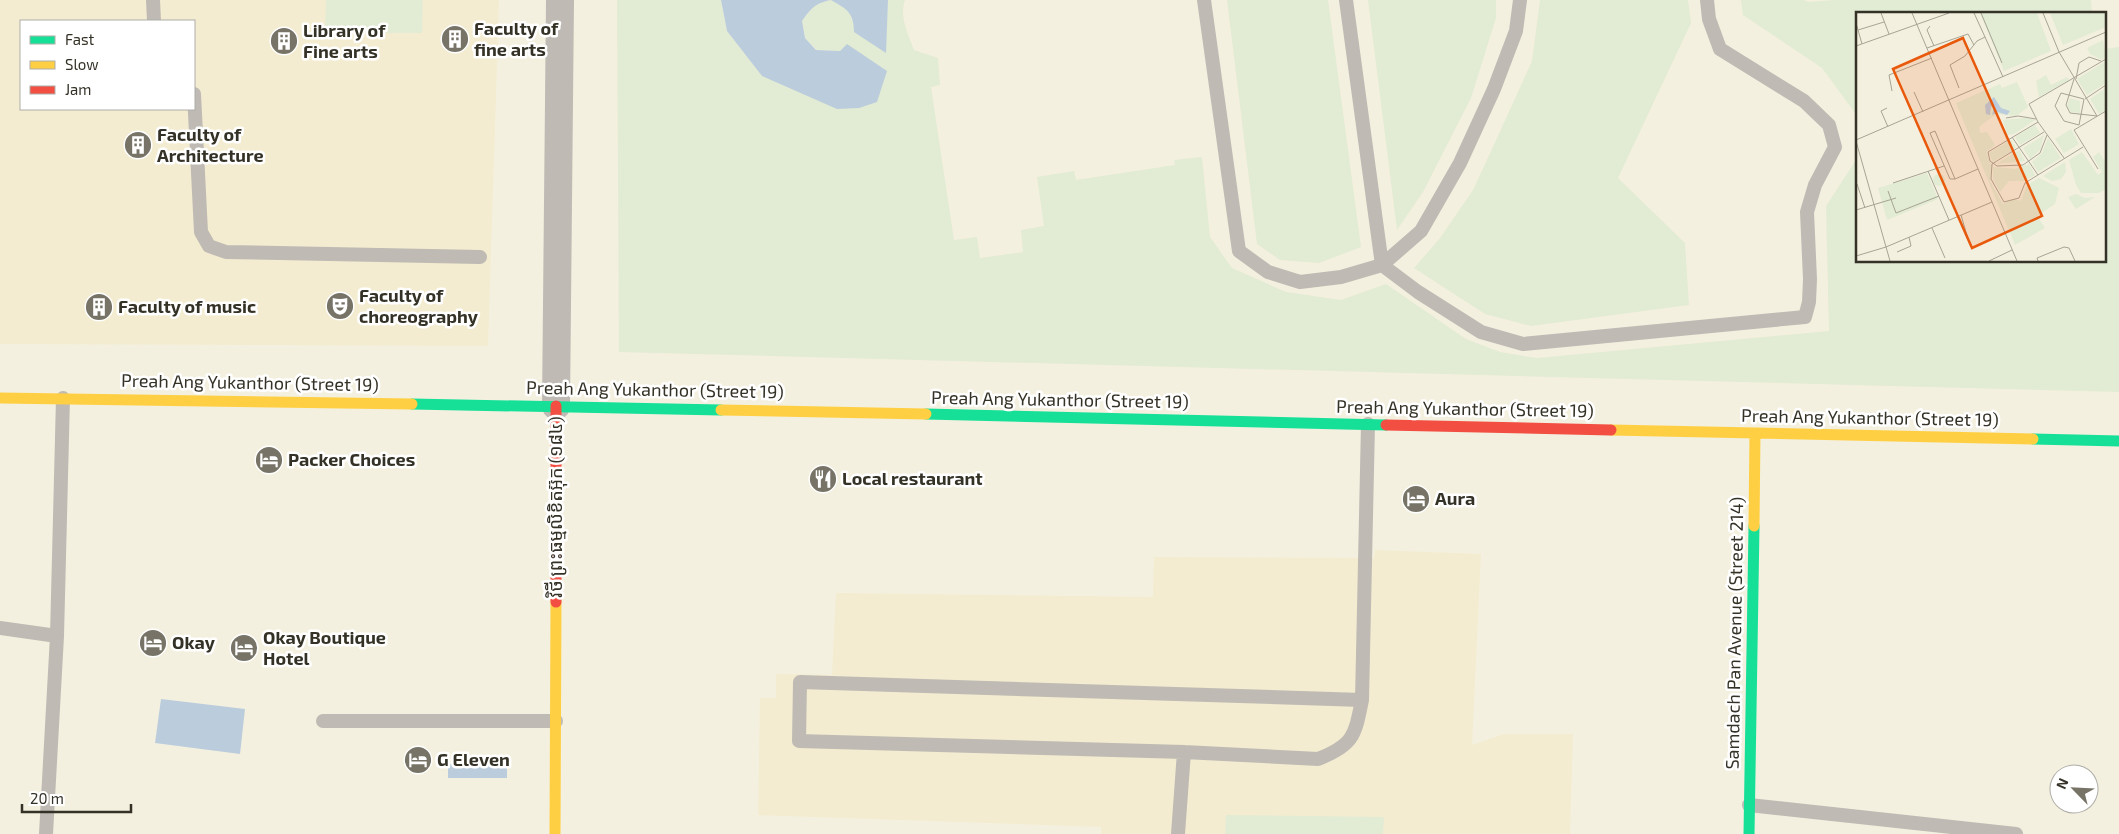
<svg xmlns="http://www.w3.org/2000/svg" width="2119" height="834" font-family="'Exo 2','Noto Sans Khmer',sans-serif">
	<style>
		.built { fill: #f3ecd0; fill-rule: evenodd }
		.green { fill: #e2ebd3 }
		.water { fill: #bcd }
		.lines { fill: none; stroke-linecap: round; stroke-linejoin: round }
		.lane { stroke: #bfbab4; stroke-width: 14 }
		.street { stroke: #bfbab4; stroke-width: 28 }
		.fast { stroke: #16e098; stroke-width: 11 }
		.slow { stroke: #ffcf43; stroke-width: 11 }
		.jam { stroke: #f24e42; stroke-width: 11 }
		.labels { text-anchor: middle; stroke-width: 5; stroke-linejoin: round; paint-order: stroke }
		.poi-label { font-size: 18px; font-weight: bold; fill: #343126; stroke: #fff; text-anchor: start }
		.street-label { font-size: 18px; fill: #343126; stroke: #fff }
		.inset-road { fill: none; stroke: #a7a495; stroke-width: 1 }
		.view { fill: #e8590c; fill-opacity: 0.15; stroke: #e8590c; stroke-width: 2.5 }
		.inset-edge { fill: none; stroke: #343126; stroke-width: 2.5 }
	</style>
	<rect width="100%" height="100%" fill="#f4f0df"/>
	<!-- built -->
	<path class="built" d="M0,0h499l-11,346 -488,-2zM21,21h173v88h-173z
		M1375,550l106,4 -9,191 32,-11h69l-3,100h-469v-7l-343,-12 2,-117h16v-24l56,1 4,-82 317,4 1,-40 220,1z"/>
	<!-- green -->
	<path class="green" d="M326,0h97l-1,33h-97z
		M617,0h104l6,31 35,45 78,-25 -23,-1 -12,-12 -3,-17c9,-13 14,-18 29,-21l14,8 40,44 3,-52h17c-6,17 3,34 9,50l24,8 2,27 -9,2 23,153 23,-3 3,21 43,-6 -2,-22 23,-4 -7,-49 37,-6 2,9 99,-15 -1,-5 28,-3 8,80 22,31 54,24 55,8 45,-16 80,55 34,13 37,6 292,-27 -3,-125 32,-49v104h247v-212l14,-2v345l-1500,-40z
		M1227,0h101l33,247 -42,16 -39,-3 -23,-16z
		M1368,0h128v18l-25,80 -48,94 -26,38z
		M1540,0h148l3,23 -73,155 67,65 4,62 -158,21 -46,-12 -71,-46 26,-30 33,-48 19,-41 40,-88z
		M1741,0h63l4,2 26,-2h257l1,14h-234v103l-36,-49 -79,-53z
		M1226,815l158,2 -1,17h-158z"/>
	<!-- water -->
	<path class="water" d="M721,0h167l-2,53 -32,-21c0,-19 -7,-23 -23,-32 -15,3 -20,8 -29,21l3,17 11,12 24,1 7,-7 40,27 -10,31 -18,6 -22,1 -75,-33 -35,-45z
		M161,699l84,10 -5,45 -85,-11z
		M448,764h59v14h-59z"/>
	<g class="lines">
		<!-- lane -->
		<path class="lane" d="M153,0l1,21
			M1204,0l35,251 29,21 32,10 41,-5 41,-12 39,-34 39,-68 34,-74 22,-58 4,-31
			M1346,0l36,265 36,27 63,40 42,12 282,-27 4,-15 1,-23 -3,-67 8,-27 20,-38 -6,-22 -25,-24 -84,-52 -11,-30 -2,-19
			M194,94l7,138 8,14 17,6 254,5
			M0,628l57,8
			M1362,700l-562,-18 -1,59 385,11 134,7c36,-14 37,-24 44,-59l6,-276
			M323,721h233
			M1749,805l267,29
			M46,834l11,-198 6,-238
			M1178,834l6,-82"/>
		<!-- street -->
		<path class="street" d="M556,406l4,-406"/>
		<!-- fast -->
		<path class="fast" d="M412,404l309,6
			M926,414l460,11
			M2033,439l86,2
			M1749,834l5,-308"/>
		<!-- slow -->
		<path class="slow" d="M0,398l412,6
			M721,410l205,4
			M1611,430l422,9
			M1754,526l1,-93
			M555,834l1,-232"/>
		<!-- jam -->
		<path class="jam" d="M1386,425l225,5
			M556,602v-196"/>
	</g>
	<!-- icons -->
	<defs>
		<symbol id="building-disc" viewBox="-11 -11 22 22"><circle r="9.5" fill="#777467" stroke="#fff"/><path d="M-4-6H4V6H1V3H-1V6H-4ZM-2.5-4.3h1.7v1.8h-1.7ZM.8-4.3h1.7v1.8H.8ZM-2.5-1h1.7V.8h-1.7ZM.8-1h1.7V.8H.8Z" fill="#fff"/></symbol>
		<symbol id="theatre-disc" viewBox="-11 -11 22 22"><circle r="9.5" fill="#777467" stroke="#fff"/><path d="M-5-5.5Q0-4 5-5.5V0Q5 5 0 6Q-5 5-5 0ZM-3.3-2.5H-1v1.5H-3.3ZM1-2.5H3.3v1.5H1ZM-2.8 1Q0 5.5 2.8 1Z" fill="#fff"/></symbol>
		<symbol id="hotel-disc" viewBox="-11 -11 22 22"><circle r="9.5" fill="#777467" stroke="#fff"/><path d="M-6-4.5h1.5V1H6V5H4.5V3h-9V5H-6ZM-4 0a1.8 1.8 0 1 1 3.6 0ZM.5 0V-2.5h3Q6-2.5 6 0Z" fill="#fff"/></symbol>
		<symbol id="restaurant-disc" viewBox="-11 -11 22 22"><circle r="9.5" fill="#777467" stroke="#fff"/><path d="M-5-6h1v4h1v-4h1v4h1v-4h1v5L-1.5 .5V6h-2V.5L-5-1ZM5-6V6H3V1.5H1.5Q1.5-4 5-6Z" fill="#fff"/></symbol>
	</defs>
	<g fill-rule="evenodd">
		<use href="#building-disc" x="439" y="23" width="32" height="32"/>
		<use href="#building-disc" x="268" y="25" width="32" height="32"/>
		<use href="#building-disc" x="122" y="129" width="32" height="32"/>
		<use href="#theatre-disc" x="324" y="290" width="32" height="32"/>
		<use href="#building-disc" x="83" y="291" width="32" height="32"/>
		<use href="#hotel-disc" x="253" y="444" width="32" height="32"/>
		<use href="#restaurant-disc" x="807" y="463" width="32" height="32"/>
		<use href="#hotel-disc" x="1400" y="483" width="32" height="32"/>
		<use href="#hotel-disc" x="137" y="627" width="32" height="32"/>
		<use href="#hotel-disc" x="228" y="632" width="32" height="32"/>
		<use href="#hotel-disc" x="402" y="744" width="32" height="32"/>
	</g>
	<g class="labels">
		<!-- poi labels -->
		<g class="poi-label">
			<text x="474" y="35">Faculty of<tspan x="474" dy="21">fine arts</tspan></text>
			<text x="303" y="37">Library of<tspan x="303" dy="21">Fine arts</tspan></text>
			<text x="157" y="141">Faculty of<tspan x="157" dy="21">Architecture</tspan></text>
			<text x="359" y="302">Faculty of<tspan x="359" dy="21">choreography</tspan></text>
			<text x="118" y="313">Faculty of music</text>
			<text x="288" y="466">Packer Choices</text>
			<text x="842" y="485">Local restaurant</text>
			<text x="1435" y="505">Aura</text>
			<text x="263" y="644">Okay Boutique<tspan x="263" dy="21">Hotel</tspan></text>
			<text x="172" y="649">Okay</text>
			<text x="437" y="766">G Eleven</text>
		</g>
		<!-- street labels -->
		<g class="street-label">
			<text transform="translate(250 383) rotate(1)" y="6">Preah Ang Yukanthor (Street 19)</text>
			<text transform="translate(655 390) rotate(1)" y="6">Preah Ang Yukanthor (Street 19)</text>
			<text transform="translate(1060 400) rotate(1)" y="6">Preah Ang Yukanthor (Street 19)</text>
			<text transform="translate(1465 409) rotate(1)" y="6">Preah Ang Yukanthor (Street 19)</text>
			<text transform="translate(1870 418) rotate(1)" y="6">Preah Ang Yukanthor (Street 19)</text>
			<text transform="translate(556 507) rotate(-90)" y="6">វិថី ព្រះធម្មលិខិតអ៊ុក (១៨៤)</text>
			<text transform="translate(1735 633) rotate(-89)" y="6">Samdach Pan Avenue (Street 214)</text>
		</g>
	</g>
	<!-- overview -->
	<g transform="translate(1856 12)">
		<rect width="250" height="250" fill="#f4f0df"/>
		<path d="M124,1h57l14,38 -47,20zM194,1h56v14l-43,18zM247,28l3,17 -4,3 -12,-6 -3,-6zM250,49v22l-19,12 -10,-16zM190,63l5,10 16,-8 2,3 -30,17 -3,-16zM161,70l11,25 -12,9 -20,-2 -17,13 1,6 7,-1 8,13 -9,7 5,13 -1,16 13,23 11,-5 7,2 6,-16 12,-7 20,10 -4,16 -18,12 8,12 -30,17 -59,-142 44,-19 2,4zM250,76v22l-7,4 -9,-15zM214,86l10,3v12l-9,-1 -4,-6zM170,106l9,2 -21,14 -7,1 -4,-15zM179,113l5,8 -20,12 -5,-8zM215,117l8,15 -15,9 -9,-14zM188,123l-4,15 -10,9 -7,-11zM192,126l13,20 -23,14 -6,-10 10,-9zM155,128l5,8 -23,14 -4,-9zM163,138l6,11 -29,3zM226,140l16,23 4,-3 -9,-15 6,-5 7,11v26l-7,4h-18l-5,-8 -7,-25zM209,150l1,10 -5,7 -9,2 -9,-5zM173,152l6,11 -11,6h-15l-9,11 -7,-13v-12l22,2zM71,161l11,26 -51,21 -9,-32zM77 168a6 6 0 1 1 12 0a6 6 0 1 1-12 0ZM220,182l9,4 10,-1 -19,12 -8,-12z" fill="#e2ebd3"/>
		<path d="M138,85l7,11 9,3 -3,4 -9,-3 -6,3 2,-7 -3,-2 -1,9 -4,-1 -1,-9z" fill="#bcd"/>
		<path class="inset-road" d="M25,1l8,21M56,1l105,248M125,1l21,50M187,1l16,39 38,64M0,11l6,21M74,14l-3,4 7,16M2,18l26,-8M129,25l18,40M0,34l93,-33M71,36l41,-14 6,11M218,67l-8,26 4,8 27,3M220,67l3,-16 10,-6 12,4M103,76l-9,-23 15,-9 12,-15 8,-4 -11,-24M36,79l-3,-16 43,-17M58,80l9,20M205,81l23,6 -5,26 -15,-4 -9,-15zM229,87l21,-14M31,96l-6,3 7,16M150,106l12,-2 18,3M182,110l-50,30 2,9 7,5 26,-1 17,-12 7,-18M188,120l-52,32 -1,15 13,23 15,-4 6,-15 58,-36M156,125l26,38M0,128l250,-108M0,129l34,120M208,146l-26,-36 -9,-18 77,-45M242,157l-24,-39 32,-19M72,159l21,49M99,167l-20,-48 -5,2 20,46h5l23,-10M37,171l51,-17M1,172l8,24M32,179l8,22 43,-17M0,198l40,-12M105,203l7,24M76,216l13,30M41,240l14,-6 -2,-9M0,244l30,-9 106,-45M133,249l23,-11M182,249l-1,-3 27,-11 5,1 6,13"/>
		<path class="view" d="M107,26l79,178 -70,32 -79,-179z"/>
		<rect width="250" height="250" class="inset-edge"/>
	</g>
	<!-- legend -->
	<rect x="20" y="20" width="175" height="90" fill="#ffffff" stroke="#aeada8"/>
	<rect x="30" y="36" width="25" height="8" fill="#16e098" stroke="#aeada8"/>
	<text x="65" y="45" font-size="15" fill="#343126">Fast</text>
	<rect x="30" y="61" width="25" height="8" fill="#ffcf43" stroke="#aeada8"/>
	<text x="65" y="70" font-size="15" fill="#343126">Slow</text>
	<rect x="30" y="86" width="25" height="8" fill="#f24e42" stroke="#aeada8"/>
	<text x="65" y="95" font-size="15" fill="#343126">Jam</text>
	<!-- north arrow -->
	<g transform="translate(2074 789) rotate(294)"><circle r="24" fill="#ffffff" stroke="#aeada8"/>
	<path d="M0-4L9 19L0 12L-9 19Z" fill="#777467"/>
	<text y="-8" font-size="14" font-weight="bold" text-anchor="middle" fill="#343126">N</text>
	</g>
	<!-- scale -->
	<path d="M22 804v8h109v-8" fill="none" stroke="#343126" stroke-width="2.5"/>
	<text x="30" y="804" font-size="15" fill="#343126" stroke="#ffffff" stroke-width="4" paint-order="stroke">20 m</text>
</svg>
